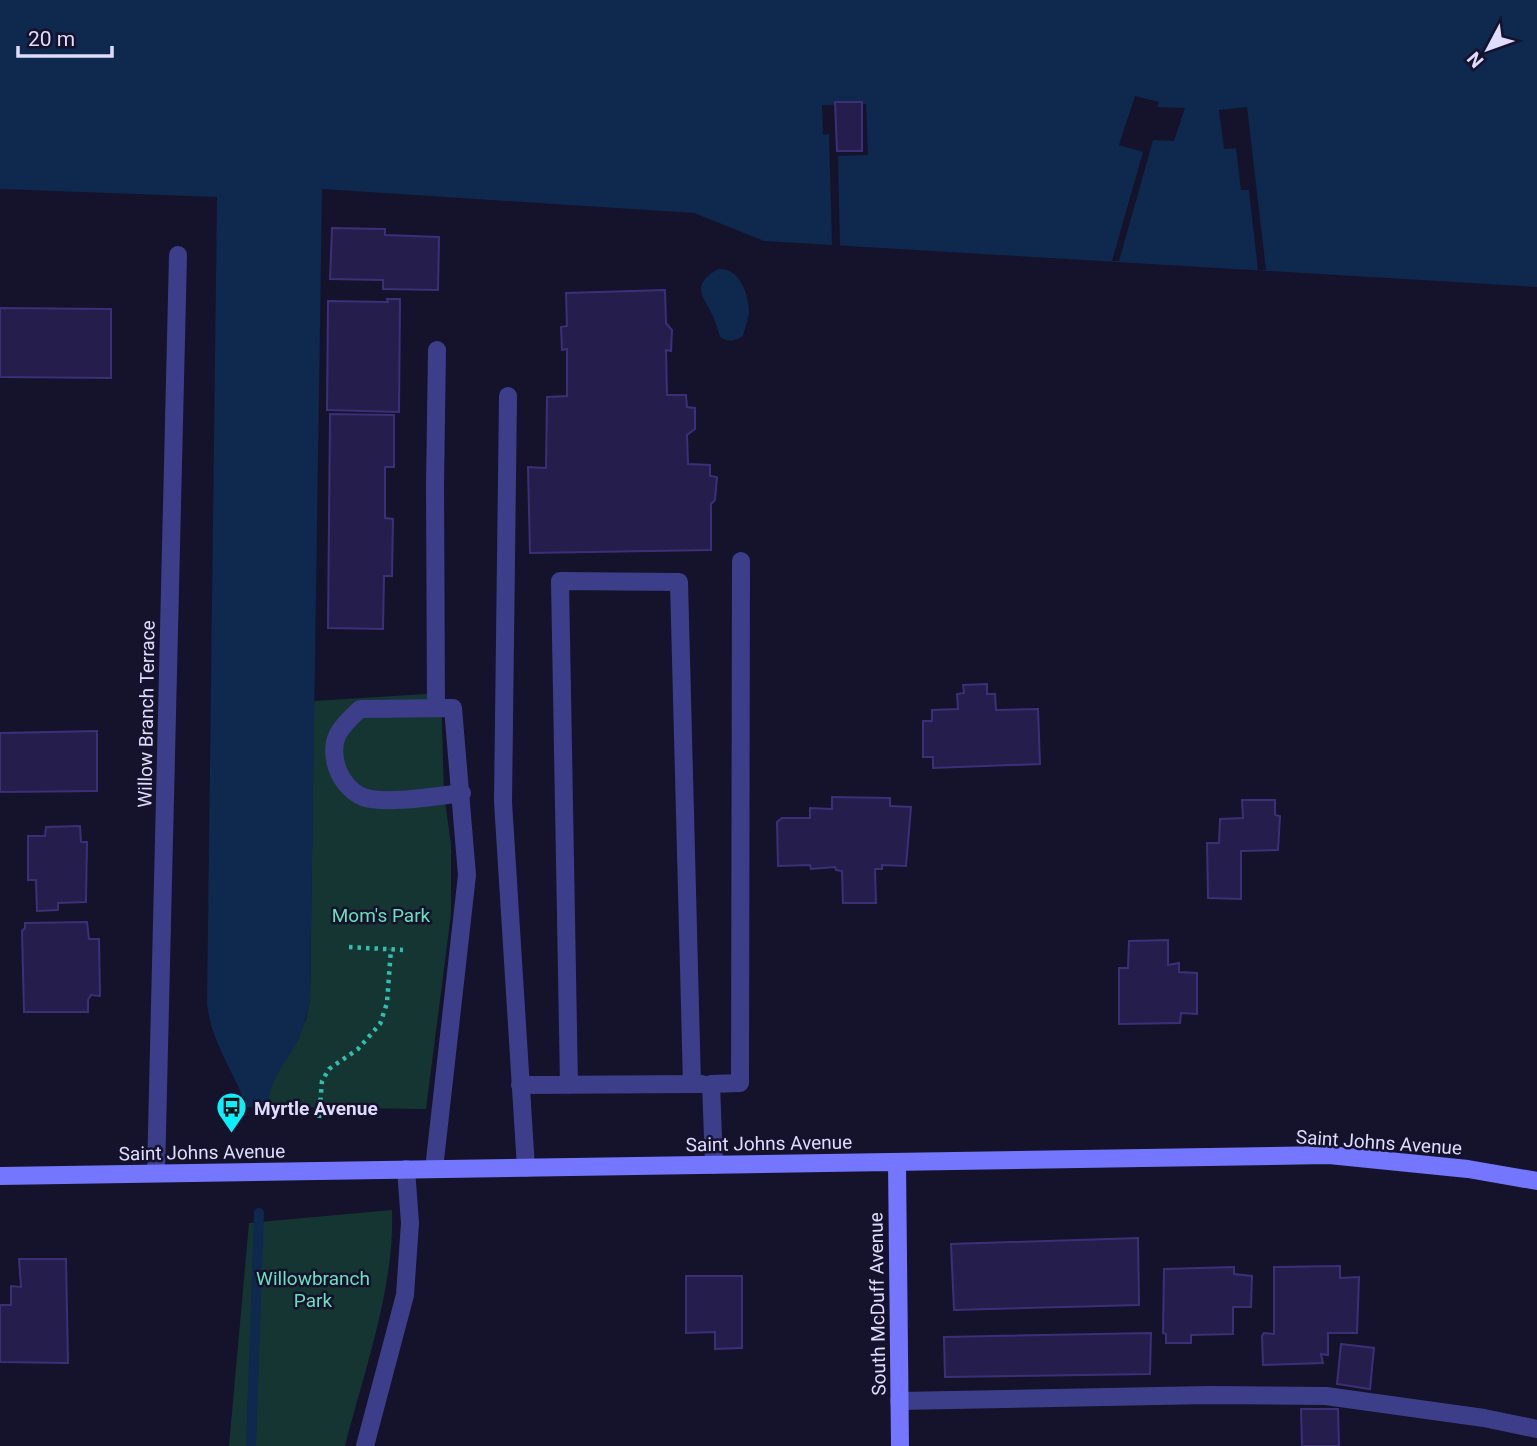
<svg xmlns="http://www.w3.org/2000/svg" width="1537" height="1446" font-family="Roboto,sans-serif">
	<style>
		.green { fill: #153533 }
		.water { fill: #0e284e }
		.pier { fill: #15122b }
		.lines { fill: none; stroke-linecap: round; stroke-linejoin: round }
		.stream { stroke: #0e284e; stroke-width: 10 }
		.building { fill: #251e4c; stroke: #3b3078; stroke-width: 2 }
		.path { stroke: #32bdae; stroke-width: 4.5; stroke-dasharray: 3.5 5; stroke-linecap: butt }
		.service { stroke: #3d3e8a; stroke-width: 18 }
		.minor { stroke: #3d3e8a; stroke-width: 18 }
		.secondary { stroke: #7477fd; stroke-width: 18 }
		.labels { text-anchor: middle; stroke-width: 5; stroke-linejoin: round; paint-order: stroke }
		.street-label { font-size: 19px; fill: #dfdcff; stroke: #15122b }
		.park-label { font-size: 19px; fill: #67e0bc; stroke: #15122b }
		.poi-label { font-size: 19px; font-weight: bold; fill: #dfdcff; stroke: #15122b; text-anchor: start }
	</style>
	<rect width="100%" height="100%" fill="#15122b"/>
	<!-- green -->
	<path class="green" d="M441,693l3,101 7,51v69l-25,195 -157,-2 -1,-13 3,-9 35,-65 4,-20 4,-299z
		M392,1210c3,76 -28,162 -47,236h-116l20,-223z"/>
	<!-- water -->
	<path class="water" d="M0,0h1537v287l-773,-46 -70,-28 -372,-24 -12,811c-3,15 -6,28 -13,42 -11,22 -30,39 -28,65h-22c-13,-35 -36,-65 -40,-103l10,-807 -217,-8z
		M718,269c22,-2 31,26 31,44 -1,7 -4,15 -6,23 -9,5 -14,7 -23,1 -2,-5 -3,-11 -5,-16 -9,-23 -28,-34 3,-52z"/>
	<!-- pier -->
	<path class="pier" d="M1135,96l24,6 -2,5 28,1 -11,33 -21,-1 -34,121h-7l31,-109 -24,-7z
		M866,104l2,51 -30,1 2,90 -8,-1 -3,-111 -6,1 -1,-30z
		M1247,107l19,163h-8l-9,-80h-8l-5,-42 -12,1 -5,-39z"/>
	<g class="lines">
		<!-- stream -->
		<path class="stream" d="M251,1446l8,-233"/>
	</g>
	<!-- building -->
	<path class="building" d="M835,102h27v49h-25z
		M332,228l53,1v6l54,2 -1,53 -55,-1v-9l-53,-1z
		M665,290l1,33 6,7 -1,21 -5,-1 1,45h19l1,12 8,1v21l-8,6 1,29 22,1v11l7,1 -2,23 -4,4v46l-181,3 -2,-86 18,1 1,-71 20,-1v-47l-5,1 -1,-23 6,-1 -1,-33z
		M387,299h13l-1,113 -72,-2 1,-109 60,1z
		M0,308l111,1v69l-111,-1z
		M330,414l64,1v52h-9v51l8,1 -1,57h-8l-1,53 -55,-1z
		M987,684v10h8l1,16 42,-1 2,55 -107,4v-11h-10v-36h9v-11l26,-1 -1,-15 7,-1 -1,-8z
		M97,731v60l-97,1v-59z
		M832,797l58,1v8l21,1 -5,59 -24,-1v4h-7l1,34h-33l-1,-32 -6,-1 -1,-3 -24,2 -1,-4 -32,1 -1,-44 5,-4h28v-10l22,1z
		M1242,800h33v15l5,1 -2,34 -37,1v48l-33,-1 -1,-55h12l1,-24 23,-1z
		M80,826l1,16h6l-1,60 -28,1v7l-21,1 -1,-31h-8v-44h17l1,-9z
		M87,922l2,17h10l1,57 -9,-1 -3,5v12h-64l-2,-81 3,-3v-5z
		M1168,940v25l11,-2v9l18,1v41l-16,-1 -1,10 -61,1v-56h9l1,-27z
		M1138,1238l1,67 -185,5 -3,-66z
		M19,1259h47l2,104 -68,-1v-57h11v-19l10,1z
		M1340,1266v12l19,-1 -2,56h-29v22l-7,-1 2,9 -60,2 -1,-29 2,-3 10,1v-67z
		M1234,1267v7l18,2 -1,31h-18v27l-42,1v8h-25v-9l-3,-1 1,-64z
		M686,1276h56v72l-27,1v-17l-29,1z
		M1151,1333l-1,41 -205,3 -1,-40z
		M1341,1344l33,4 -4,41 -33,-5z
		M1301,1409h37l1,37h-37z"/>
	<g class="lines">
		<!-- path -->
		<path class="path" d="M349,947l54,3
			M319,1118l3,-37 7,-12 29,-20 22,-25 7,-21 4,-54"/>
		<!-- service -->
		<path class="service" d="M508,396l-5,406 23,366
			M436,708l-1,-224 2,-134
			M520,1085l182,-1
			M569,1085l-9,-504 119,1 13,502
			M714,1165l-3,-81 29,-1 1,-522
			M899,1401l310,-6 117,1 158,22 53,11"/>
		<!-- minor -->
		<path class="minor" d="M434,1169l33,-294 -14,-167 -93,1c-18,17 -31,28 -24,55 3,13 14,28 27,33 22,8 74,-1 99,-4
			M156,1173l22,-918
			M365,1446l40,-151 5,-72 -4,-54"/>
		<!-- secondary -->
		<path class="secondary" d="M897,1162l3,284
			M0,1176l1329,-21 139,14 69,12"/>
	</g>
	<!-- icons -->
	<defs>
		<symbol id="bus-pin" viewBox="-11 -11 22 30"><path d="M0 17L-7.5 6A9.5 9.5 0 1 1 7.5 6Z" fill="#0beefc" stroke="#15122b"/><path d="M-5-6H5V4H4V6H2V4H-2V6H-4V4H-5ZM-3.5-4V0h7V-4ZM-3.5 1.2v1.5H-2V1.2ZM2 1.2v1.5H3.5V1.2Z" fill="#111"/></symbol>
	</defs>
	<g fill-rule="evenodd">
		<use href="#bus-pin" x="214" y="1090" width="35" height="47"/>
	</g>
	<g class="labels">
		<!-- street labels -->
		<g class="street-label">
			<text transform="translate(146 714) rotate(-89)" y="7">Willow Branch Terrace</text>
			<text transform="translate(1379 1142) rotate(4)" y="7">Saint Johns Avenue</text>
			<text transform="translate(769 1143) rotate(-1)" y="7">Saint Johns Avenue</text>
			<text transform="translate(202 1152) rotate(-1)" y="7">Saint Johns Avenue</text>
			<text transform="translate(877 1304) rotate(-91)" y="7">South McDuff Avenue</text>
		</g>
		<!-- park labels -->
		<g class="park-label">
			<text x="381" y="922">Mom's Park</text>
			<text x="313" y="1285">Willowbranch<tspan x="313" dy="22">Park</tspan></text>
		</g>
		<!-- poi labels -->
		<g class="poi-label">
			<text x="254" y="1115">Myrtle Avenue</text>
		</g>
	</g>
	<!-- north arrow -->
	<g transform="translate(1488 49) rotate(229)" stroke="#15122b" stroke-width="5" paint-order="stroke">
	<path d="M0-5L12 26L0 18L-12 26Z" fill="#dfdcff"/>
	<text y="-10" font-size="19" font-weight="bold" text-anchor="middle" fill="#dfdcff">N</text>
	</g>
	<!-- scale -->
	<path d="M18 46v10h94v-10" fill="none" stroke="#dfdcff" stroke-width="3.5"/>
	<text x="28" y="46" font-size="21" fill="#dfdcff" stroke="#15122b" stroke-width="5" paint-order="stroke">20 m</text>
</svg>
